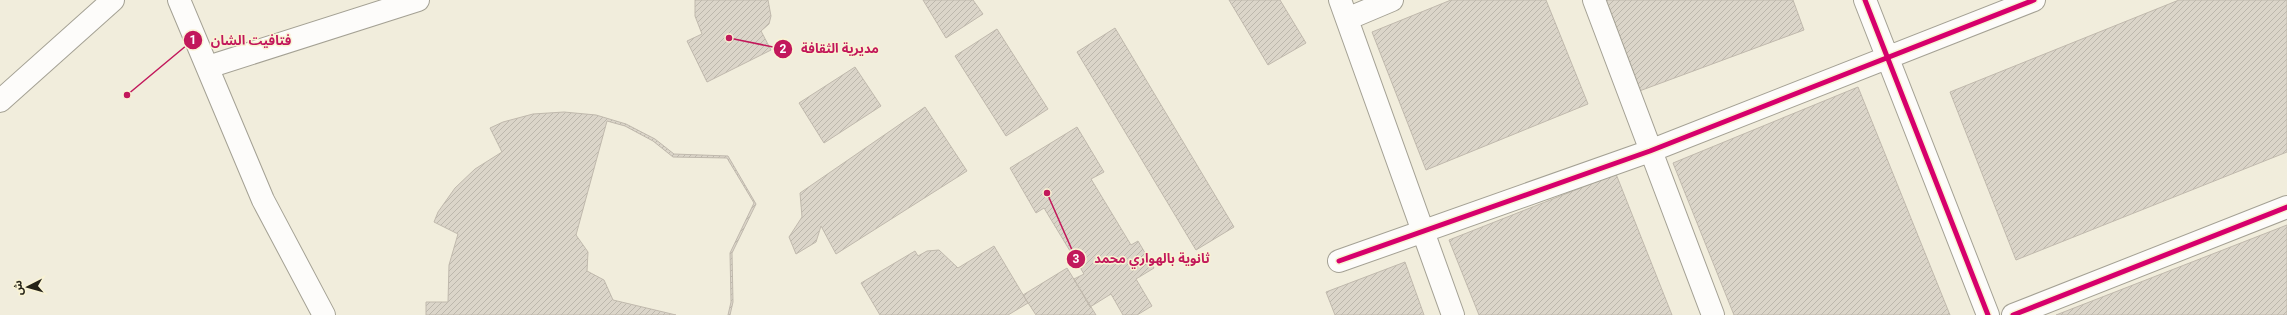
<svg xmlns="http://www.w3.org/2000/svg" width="2287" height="315" font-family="Roboto,'Noto Sans Arabic',sans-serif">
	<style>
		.building { fill: url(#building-hatch); stroke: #c0b9ad }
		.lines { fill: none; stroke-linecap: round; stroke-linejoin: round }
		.minor-casing { stroke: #a4a194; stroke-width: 24 }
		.major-casing { stroke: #a4a194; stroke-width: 24 }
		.minor { stroke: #fdfcfa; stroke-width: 22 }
		.major { stroke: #fdfcfa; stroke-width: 22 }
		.cycleway-casing { stroke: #f9f3d4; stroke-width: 8 }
		.cycleway { stroke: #d6006c; stroke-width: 5 }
		.leader { fill: none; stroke: #c2185b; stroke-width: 1.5 }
		.callout-dot { fill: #c2185b; stroke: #f9f3d4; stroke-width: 1.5 }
		.mark-label { font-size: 12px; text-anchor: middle; font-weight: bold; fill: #fff }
		.callout-label { font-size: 13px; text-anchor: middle; font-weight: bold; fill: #c2185b; stroke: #f9f3d4; stroke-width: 3; stroke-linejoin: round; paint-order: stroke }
	</style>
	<defs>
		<pattern id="building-hatch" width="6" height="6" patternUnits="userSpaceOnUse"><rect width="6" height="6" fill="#dbd5c9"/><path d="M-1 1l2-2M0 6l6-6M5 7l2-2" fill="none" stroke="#bcb7ac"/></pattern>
	</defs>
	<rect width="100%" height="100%" fill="#f1eddc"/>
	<!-- building -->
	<path class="building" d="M695,0h73l3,16 -2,8 -8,7 10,19 -64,32 -20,-41 15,-7 -7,-18z
		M923,0h50l10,14 -37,24z
		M1229,0h51l26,43 -38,22z
		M1451,0h95l42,104 -162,66 -54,-138z
		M1600,0h193l11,30 -170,63z
		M2179,0h108v152l-271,108 -66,-168z
		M1115,28l119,199 -38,23 -119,-198z
		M997,29l51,80 -42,27 -51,-80z
		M855,67l26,39 -57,37 -25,-40z
		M1858,87l92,228h-216l-61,-152z
		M925,107l42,64 -131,83 -15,-28 -5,16 -20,12 -7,-17 13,-20 -2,-24z
		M564,112l32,3 30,9 29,15 19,15 54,2 28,48 -24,49 1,49 -3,13h-2l3,-13 -1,-49 24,-50 -27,-45 -54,-1 -20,-16 -28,-15 -18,-5 -31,114 12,17 -1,19 17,9 9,20 63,15h-250v-13h22l1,-37 9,-31 -24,-12 4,-10 17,-24 20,-19 27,-17 -12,-24 13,-6 30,-8z
		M1077,127l27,45 -13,7 40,66 7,-4 16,27 -18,11 16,27 -15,9h-14l-12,-21 -21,13 -16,-28 10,-5 -40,-66 -8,5 -26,-45z
		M1616,174l56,141h-193l-30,-75z
		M2287,225v90h-231z
		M994,246l34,57 -20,12h-128l-19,-32 54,-32 3,5 9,-5 12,-1 19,18z
		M1405,262l19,53h-89l-9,-23z
		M1067,268l29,47h-60l-13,-20z"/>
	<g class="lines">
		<defs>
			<path id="minor" d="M1340,0l113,315
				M1594,0l119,315
				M1865,0l123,315
				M1347,19l45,-19
				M208,67l210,-67
				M0,101l113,-101
				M1339,261l311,-110 384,-151
				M2013,315l274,-108"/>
			<path id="major" d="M179,0l84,200 61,115"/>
		</defs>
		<!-- minor casing -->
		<use href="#minor" class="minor-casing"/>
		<!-- major casing -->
		<use href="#major" class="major-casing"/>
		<!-- minor -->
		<use href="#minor" class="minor"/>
		<!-- major -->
		<use href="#major" class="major"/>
		<defs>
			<path id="cycleway" d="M1865,0l123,315
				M1339,261l311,-110 384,-151
				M2013,315l274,-108"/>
		</defs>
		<!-- cycleway casing -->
		<use href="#cycleway" class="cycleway-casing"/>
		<!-- cycleway -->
		<use href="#cycleway" class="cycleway"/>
	</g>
	<!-- callouts -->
	<path class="leader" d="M127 95L193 40M729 38L783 49M1047 193L1076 259"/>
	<g class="callout-dot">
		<circle cx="127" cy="95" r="4"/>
		<circle cx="729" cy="38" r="4"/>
		<circle cx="1047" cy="193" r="4"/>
		<circle cx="193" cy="40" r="10"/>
		<circle cx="783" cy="49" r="10"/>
		<circle cx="1076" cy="259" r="10"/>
	</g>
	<g class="mark-label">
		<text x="193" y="44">1</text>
		<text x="783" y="53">2</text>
		<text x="1076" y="263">3</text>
	</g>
	<g class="callout-label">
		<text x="251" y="45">فتافيت الشان</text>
		<text x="840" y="53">مديرية الثقافة</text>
		<text x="1152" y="263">ثانوية بالهواري محمد</text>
	</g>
	<!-- north arrow -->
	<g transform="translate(28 287) rotate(264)" stroke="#f9f3d4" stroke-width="3" paint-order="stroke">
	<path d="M0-3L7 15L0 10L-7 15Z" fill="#252318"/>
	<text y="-6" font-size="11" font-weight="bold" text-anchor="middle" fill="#252318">ش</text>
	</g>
</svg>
